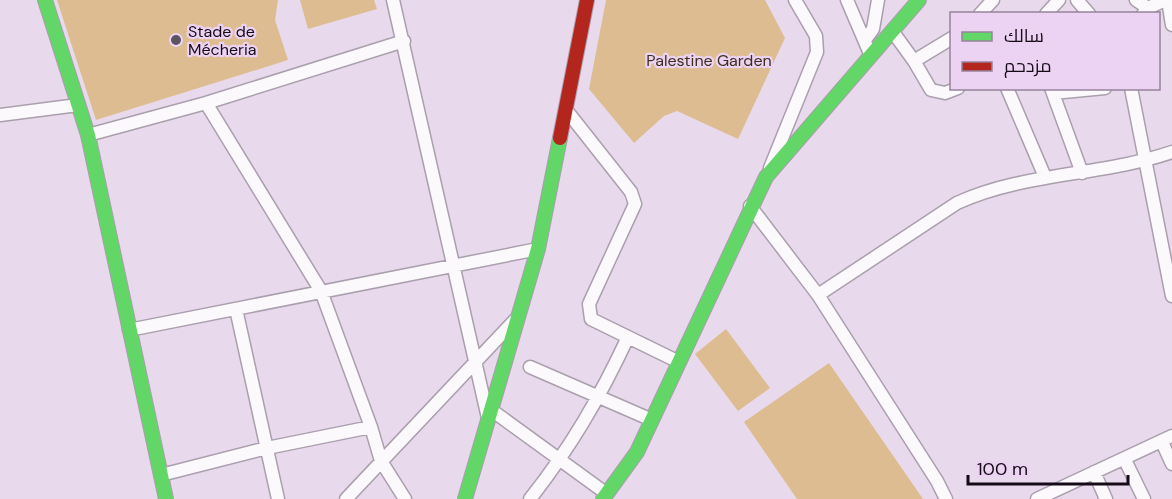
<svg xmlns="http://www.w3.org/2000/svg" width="1172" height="499" font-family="'DM Sans',Cairo,sans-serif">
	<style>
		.green { fill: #debc91 }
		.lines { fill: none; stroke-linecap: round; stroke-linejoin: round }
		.street-casing { stroke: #aa9fad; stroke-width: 15 }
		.fast-casing { stroke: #aa9fad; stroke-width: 16 }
		.jam-casing { stroke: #aa9fad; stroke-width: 16 }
		.street { stroke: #fcf9fc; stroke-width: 12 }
		.fast { stroke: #63d668; stroke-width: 14 }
		.jam { stroke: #b3261e; stroke-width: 14 }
		.poi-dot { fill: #5e5361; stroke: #edd3f3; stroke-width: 2 }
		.labels { text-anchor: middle; stroke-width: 4.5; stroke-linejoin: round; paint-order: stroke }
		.poi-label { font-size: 16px; fill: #140b16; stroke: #edd3f3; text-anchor: start }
		.park-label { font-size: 16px; fill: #3b2f1b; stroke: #edd3f3 }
	</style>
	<rect width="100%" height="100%" fill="#e8daec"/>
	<!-- green -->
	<path class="green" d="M57,0h221l-3,20 13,40 -192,60z
		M300,0h74l3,9 -69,20z
		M606,0h159l20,38 -47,101 -61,-28 -13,5 -30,27 -45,-54z
		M726,329l44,59 -32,23 -43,-57z
		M829,363l94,136h-126l-53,-77z"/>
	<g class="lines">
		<defs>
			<path id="street" d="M393,0l95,418
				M847,0l24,56
				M1077,0l12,14
				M1136,0l12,8
				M1168,0l4,25
				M980,14l13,-14
				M1046,14l13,-14
				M1143,14l5,-6 17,-8
				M893,32l21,29 17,29 14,3 13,-5
				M865,40l8,-11 5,-29
				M914,61l38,-23
				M1007,88l38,89
				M1051,88l31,85
				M1131,88l41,208
				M1053,93l52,-5
				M206,103l115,188 50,136 10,34 24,38
				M567,111l64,81 4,12 -46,100 2,15 88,43
				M0,115l78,-10
				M88,135l118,-32 198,-62
				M770,168l47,-116 -1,-16 -21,-36
				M750,206l68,89 119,186 9,18
				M818,295l139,-92c68,-31 145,-27 215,-51
				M236,309l42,190
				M129,330l409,-81
				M530,367l122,53
				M490,409l117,85
				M1162,442l10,22
				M1125,460l19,39
				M1094,472l12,27
				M161,475l106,-27 104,-21
				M346,499l169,-179
				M530,499c41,-52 70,-102 98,-162
				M1037,499l135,-63"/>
			<path id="fast" d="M45,0l43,135 78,364
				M465,499l73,-250 22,-111
				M603,499l34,-47 129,-275 153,-177"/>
			<path id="jam" d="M560,138l27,-138"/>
		</defs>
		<!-- street casing -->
		<use href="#street" class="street-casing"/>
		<!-- fast casing -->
		<use href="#fast" class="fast-casing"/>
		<!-- jam casing -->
		<use href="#jam" class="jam-casing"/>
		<!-- street -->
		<use href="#street" class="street"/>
		<!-- fast -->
		<use href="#fast" class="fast"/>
		<!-- jam -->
		<use href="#jam" class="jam"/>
	</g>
	<!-- markers -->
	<circle class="poi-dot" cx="176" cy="40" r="6"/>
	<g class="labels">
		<!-- poi labels -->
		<g class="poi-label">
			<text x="188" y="37">Stade de<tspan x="188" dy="18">Mécheria</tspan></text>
		</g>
		<!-- park labels -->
		<g class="park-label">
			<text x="709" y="66">Palestine Garden</text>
		</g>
	</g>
	<!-- legend -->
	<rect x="950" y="12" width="210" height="78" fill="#edd3f3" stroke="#96839b" stroke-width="1.5"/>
	<rect x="962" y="32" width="30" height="9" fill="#63d668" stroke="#96839b" stroke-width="1.5"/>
	<text x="1004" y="42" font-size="18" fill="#140b16">سالك</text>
	<rect x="962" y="62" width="30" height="9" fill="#b3261e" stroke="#96839b" stroke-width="1.5"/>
	<text x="1004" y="72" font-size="18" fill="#140b16">مزدحم</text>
	<!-- scale -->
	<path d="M968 475v9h160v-9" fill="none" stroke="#140b16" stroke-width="3"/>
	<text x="977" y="475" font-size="18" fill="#140b16" stroke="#edd3f3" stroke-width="4.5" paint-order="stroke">100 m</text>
</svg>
